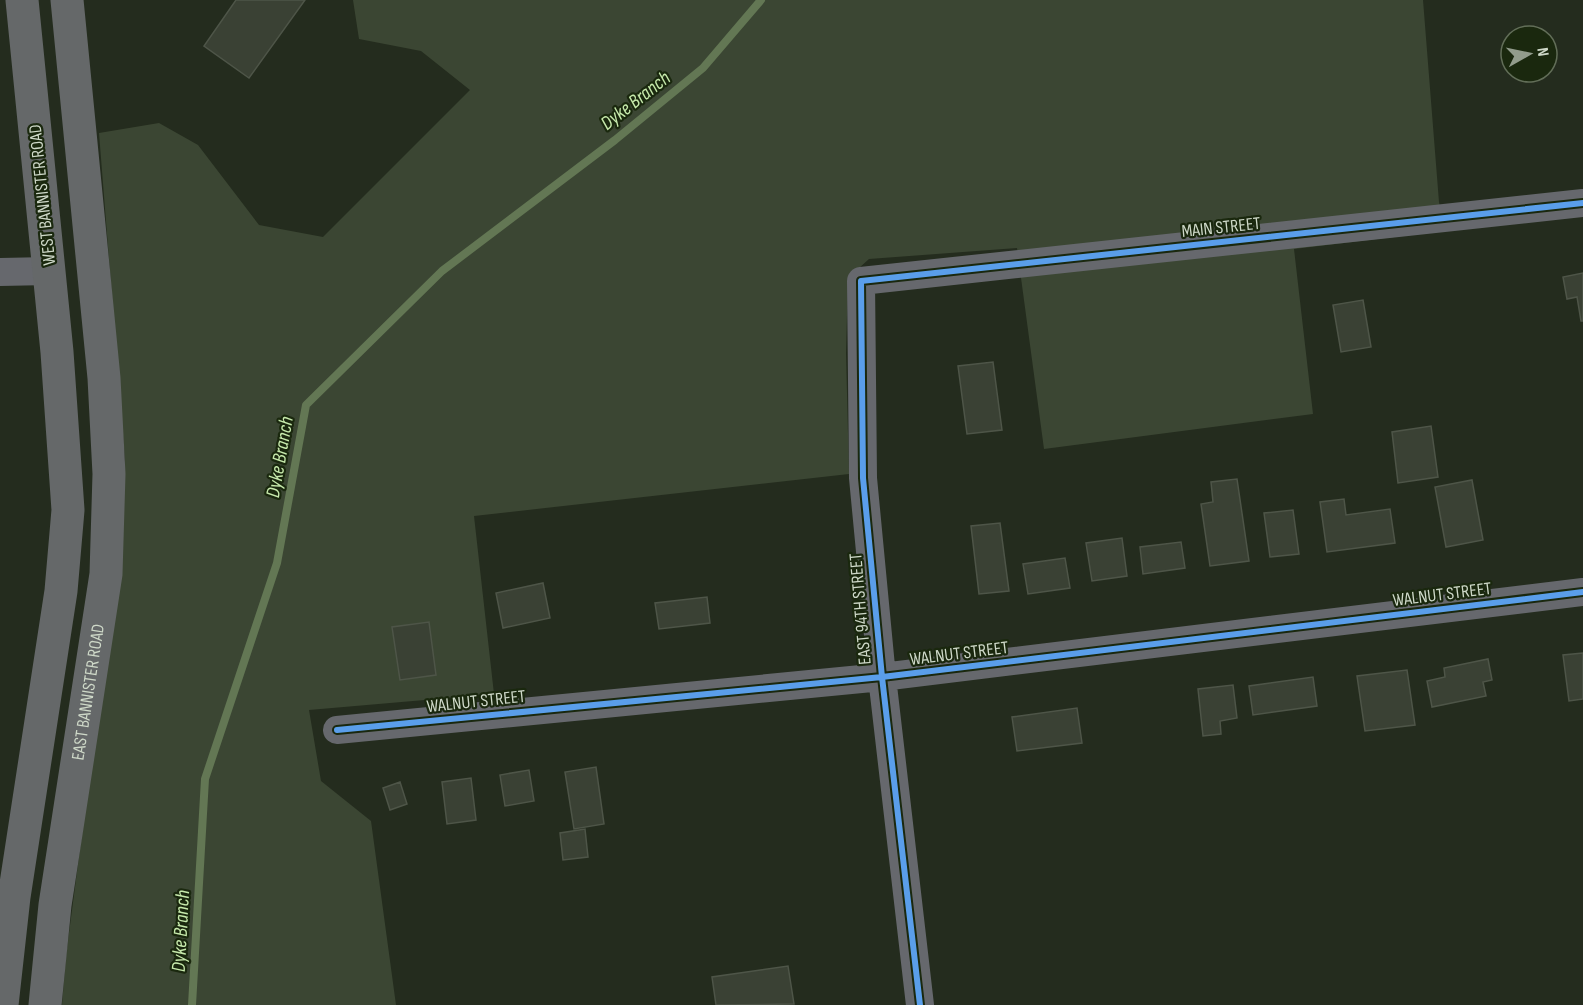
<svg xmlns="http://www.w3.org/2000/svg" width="1583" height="1005" font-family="'Sofia Sans Condensed',sans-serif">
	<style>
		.green { fill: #3b4633 }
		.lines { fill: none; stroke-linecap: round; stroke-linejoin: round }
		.stream { stroke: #637754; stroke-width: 8 }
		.building { fill: #3a4134; stroke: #4e5548; stroke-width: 1.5 }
		.minor { stroke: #66686d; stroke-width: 28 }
		.major { stroke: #656869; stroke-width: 33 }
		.cycleway-casing { stroke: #1a280e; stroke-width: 10 }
		.cycleway { stroke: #5a9eea; stroke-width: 6 }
		.labels { text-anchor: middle; stroke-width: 4.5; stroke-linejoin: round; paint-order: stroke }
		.street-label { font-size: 18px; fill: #ced8c8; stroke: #1a280e }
		.water-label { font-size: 20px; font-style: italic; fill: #c7eaac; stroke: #1a280e }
	</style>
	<rect width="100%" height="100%" fill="#242c1e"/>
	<!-- green -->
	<path class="green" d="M353,0h1070l16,202 6,29 -151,18 19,165 -269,35 -27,-201 -148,11 -21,19 -2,75 3,121 -375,42 20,178 -185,16 12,71 50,40 25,184h-334l4,-49 17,-130 42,-366 -26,-327 60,-10 39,22 61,80 64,12 147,-147 -49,-39 -62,-12z"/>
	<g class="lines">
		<!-- stream -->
		<path class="stream" d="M192,1005l13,-226 72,-216 29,-158 136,-134 173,-131 88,-72 58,-68"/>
	</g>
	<!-- building -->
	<path class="building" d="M236,0h69l-56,78 -45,-32z
		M1583,273v48h-2l-4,-24 -10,2 -4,-22z
		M1363,300l8,47 -30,5 -8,-47z
		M993,362l9,68 -35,4 -9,-68z
		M1431,426l7,51 -40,6 -6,-51z
		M1237,479l12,82 -39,5 -9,-62 12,-2 -2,-20z
		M1472,480l11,60 -37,7 -11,-60z
		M1344,499l2,16 44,-6 5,34 -68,9 -7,-50z
		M1293,510l6,44 -29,3 -6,-44z
		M1000,523l9,68 -30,3 -8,-68z
		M1122,538l5,38 -35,5 -6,-38z
		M1181,542l4,26 -42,6 -3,-27z
		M1065,558l5,30 -42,6 -5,-30z
		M543,583l7,35 -47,10 -7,-35z
		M707,597l3,26 -51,6 -4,-26z
		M429,622l7,53 -36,5 -8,-53z
		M1583,653v46l-14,2 -6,-46z
		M1488,659l4,21 -9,2 3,14 -54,11 -5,-26 18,-4 -1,-9z
		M1407,670l8,55 -50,6 -8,-55z
		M1313,677l4,29 -64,9 -4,-29z
		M1233,685l4,33 -17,3 1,13 -18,2 -5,-47z
		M1077,708l5,35 -65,8 -5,-34z
		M596,767l8,57 -30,5 -9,-57z
		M529,770l5,31 -29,5 -5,-31z
		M471,778l5,42 -29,4 -5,-42z
		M400,782l7,22 -17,6 -7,-22z
		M585,829l3,28 -25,3 -3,-27z
		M788,966l6,38 -78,1 -4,-28z"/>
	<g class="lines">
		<!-- minor -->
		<path class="minor" d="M0,272l49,-1
			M337,730l545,-53 701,-85
			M920,1005l-38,-328 -19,-199 -2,-197 722,-78"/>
		<!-- major -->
		<g class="major">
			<path d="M2,1005l12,-108 47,-306 7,-81 -11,-158 -35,-352"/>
			<path id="s1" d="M45,1005l10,-100 51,-331 3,-100 -5,-96 -37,-378"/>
		</g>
		<defs>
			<path id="cycleway" d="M337,730l545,-53 701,-85
				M920,1005l-38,-328 -19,-199 -2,-197 722,-78"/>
		</defs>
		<!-- cycleway casing -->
		<use href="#cycleway" class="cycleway-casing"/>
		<!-- cycleway -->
		<use href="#cycleway" class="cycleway"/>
	</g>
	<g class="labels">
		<!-- street labels -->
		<g class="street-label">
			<text transform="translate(42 195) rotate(-96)" y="6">WEST BANNISTER ROAD</text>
			<text transform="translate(1221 227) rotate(-6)" y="6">MAIN STREET</text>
			<text transform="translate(1442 594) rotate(-7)" y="6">WALNUT STREET</text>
			<text transform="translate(860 609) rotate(-95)" y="6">EAST 94TH STREET</text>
			<text transform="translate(959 653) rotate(-7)" y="6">WALNUT STREET</text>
			<text dy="6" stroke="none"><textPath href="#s1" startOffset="316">EAST BANNISTER ROAD</textPath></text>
			<text transform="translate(476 701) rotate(-6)" y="6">WALNUT STREET</text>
		</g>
		<!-- water labels -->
		<g class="water-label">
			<text transform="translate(635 100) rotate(-38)" y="7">Dyke Branch</text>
			<text transform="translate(279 457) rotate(-80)" y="7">Dyke Branch</text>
			<text transform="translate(180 931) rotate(-87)" y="7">Dyke Branch</text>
		</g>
	</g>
	<!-- north arrow -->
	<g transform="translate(1529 54) rotate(81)"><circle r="28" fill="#1a280e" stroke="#626e58" stroke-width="1.5"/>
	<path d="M0-4.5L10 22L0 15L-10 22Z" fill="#929c8c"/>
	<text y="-9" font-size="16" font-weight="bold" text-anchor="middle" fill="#ced8c8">N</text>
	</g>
</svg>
